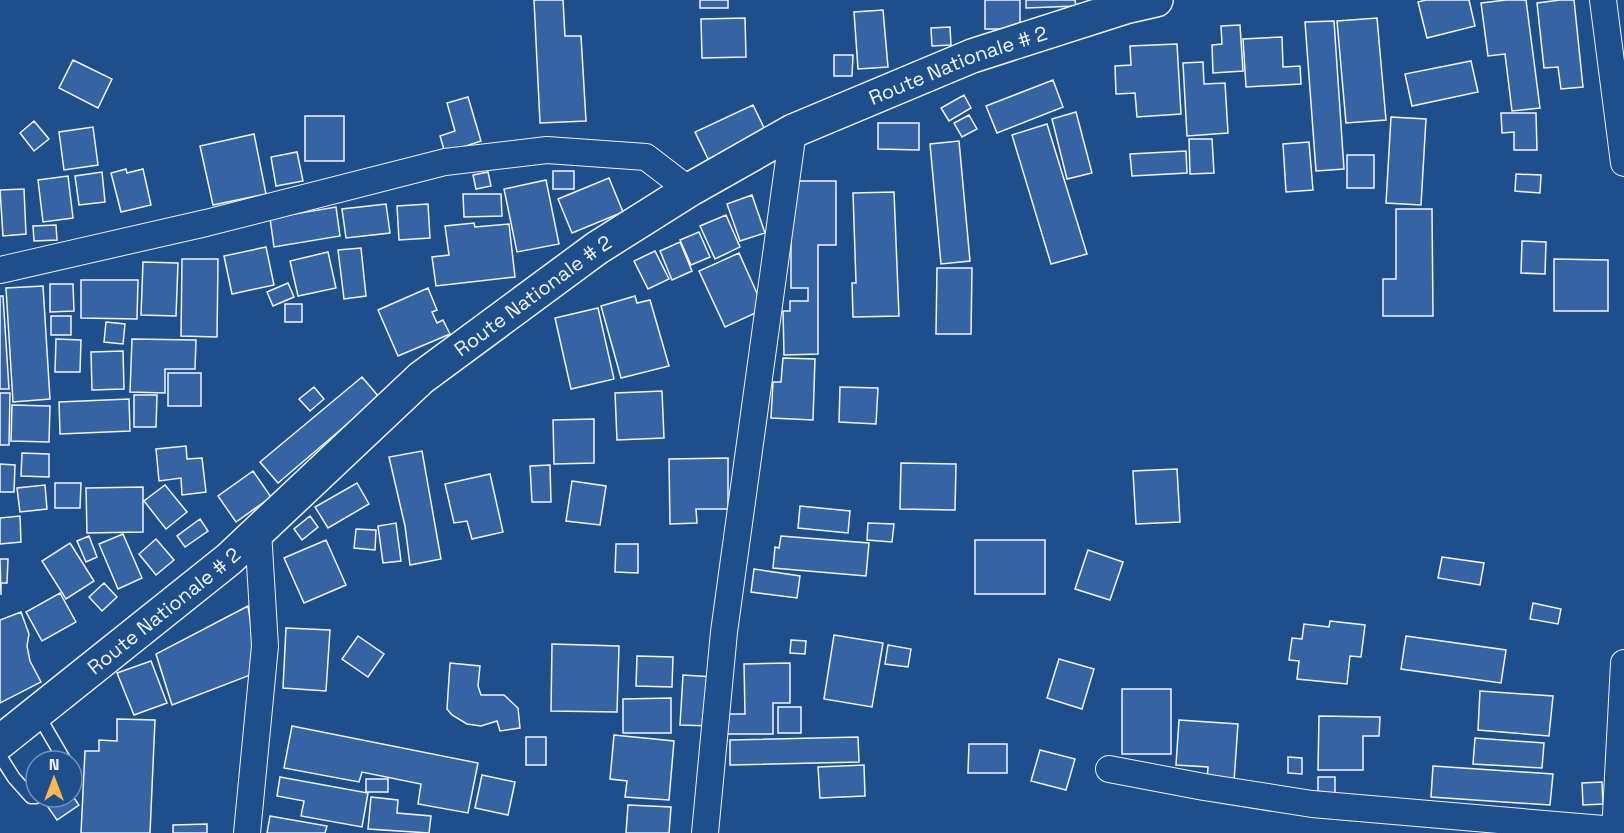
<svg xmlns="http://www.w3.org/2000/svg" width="1624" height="833" font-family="'Space Grotesk',sans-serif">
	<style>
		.building { fill: #3563a3; stroke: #f2f6ff; stroke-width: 1.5 }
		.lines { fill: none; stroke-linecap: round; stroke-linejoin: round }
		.service-casing { stroke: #f2f6ff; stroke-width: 15 }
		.minor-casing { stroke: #f2f6ff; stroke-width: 28 }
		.primary-casing { stroke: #f2f6ff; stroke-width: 36 }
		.service { stroke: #1f4e8c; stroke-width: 12 }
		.minor { stroke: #1f4e8c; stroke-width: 26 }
		.primary { stroke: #1f4e8c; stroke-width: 33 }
		.labels { text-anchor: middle; stroke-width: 4.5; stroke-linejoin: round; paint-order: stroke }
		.street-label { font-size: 20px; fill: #f2f6ff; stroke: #1f4e8c }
	</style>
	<rect width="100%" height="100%" fill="#1f4e8c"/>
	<!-- building -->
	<path class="building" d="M534,0h29l2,36h16l5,85 -46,2z
		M700,0h28v8h-28z
		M985,0h35v29h-35z
		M1026,0h49l1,6 -50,2z
		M1426,0h43l6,26 -48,12 -9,-36z
		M1506,0h20l14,108 -28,3 -7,-57 -17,2 -7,-53z
		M1560,0h14l9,87 -22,2 -3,-22 -14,1 -7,-65z
		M883,10l5,57 -30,2 -4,-57z
		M745,18l1,39 -44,1 -1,-39z
		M1377,18l9,102 -40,3 -9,-102z
		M1334,21l10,148 -28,2 -11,-149z
		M1240,25l3,46 -30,2 -1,-28 10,-1 -1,-18z
		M950,27l1,18 -19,1 -1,-18z
		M1282,37l1,30 17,-1 1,18 -55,3 -3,-48z
		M1177,44l4,70 -44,3 -2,-24 -19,1 -1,-28 16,-1 -1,-19z
		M834,55h19l-1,21h-18z
		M73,60l39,19 -14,29 -39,-20z
		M1471,61l7,31 -66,14 -7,-32z
		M1203,62l1,22 21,-1 3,50 -41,3 -4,-73z
		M1053,80l10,27 -66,26 -11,-27z
		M964,95l7,13 -22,13 -8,-13z
		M468,97l13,44 -36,12 -5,-17 15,-5 -8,-28z
		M753,105l15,31 -58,27 -15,-31z
		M1076,112l16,61 -25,6 -15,-60z
		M1501,113h35l1,37h-23v-18l-12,1z
		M969,115l8,14 -15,8 -8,-14z
		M305,116h39v45h-39z
		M1391,117l35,2 -5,86 -35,-2z
		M34,121l15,18 -15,12 -14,-18z
		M878,123h41v27l-41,-1z
		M1047,124l40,130 -36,10 -39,-129z
		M93,127l5,38 -34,5 -5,-38z
		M254,134l12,60 -53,11 -13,-59z
		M1189,139h23l2,34 -24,1z
		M959,141l11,120 -29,3 -11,-120z
		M1309,142l4,48 -27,2 -3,-48z
		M1186,151l1,22 -55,3 -2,-22z
		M297,152l6,29 -27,5 -5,-29z
		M1347,155h27v33h-27z
		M126,169l1,4 16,-4 8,36 -30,7 -10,-39z
		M553,171h21v18h-21z
		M102,172l3,30 -26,3 -4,-29z
		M488,172l3,14 -15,3 -3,-14z
		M1516,174l25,1 -1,18 -25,-2z
		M68,176l5,42 -30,4 -5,-42z
		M609,178l14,34 -51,21 -14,-34z
		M546,180l13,64 -42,8 -13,-63z
		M791,181h45v64h-18v109l-34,1 -1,-44h7v-10h18v-13h-17z
		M24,189l2,45 -23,2 -3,-46z
		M894,192l5,124 -46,1 -1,-34h4l-3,-90z
		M463,194h38l1,22 -38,1z
		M752,195l13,38 -25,8 -13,-37z
		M386,204l4,29 -44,5 -4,-29z
		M428,204l2,34 -31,2 -2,-34z
		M336,207l4,29 -66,11 -4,-29z
		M1396,209h36l1,107h-50v-37h13z
		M726,215l14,32 -25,12 -15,-33z
		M474,223l1,4 34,-3 6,53 -79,9 -4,-29 17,-2 -4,-29z
		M56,225l1,15 -23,1 -1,-15z
		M699,232l11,25 -19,8 -11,-25z
		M1522,241l24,1 -1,32 -24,-1z
		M680,242l12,29 -20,9 -12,-29z
		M266,247l8,38 -42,9 -8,-38z
		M361,248l5,48 -22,3 -6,-49z
		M655,251l14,28 -21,10 -14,-28z
		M328,252l8,36 -38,8 -8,-35z
		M739,253l25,56 -39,18 -26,-56z
		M182,259h36l-1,78 -36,-1z
		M1554,259l54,1v51h-54z
		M143,262l35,1 -2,53 -35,-1z
		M937,268h35l-1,66h-35z
		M81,280h57l-1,39 -56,-1z
		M288,283l6,14 -21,9 -6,-14z
		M50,284h23l1,27 -24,1z
		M43,286l7,113 -37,3 -7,-114z
		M428,288l9,22 -5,2 5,11 6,-3 7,14 -52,22 -20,-46z
		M0,296h3l6,93h-9z
		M635,296l2,7 13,-3 19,66 -48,12 -20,-72z
		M285,304h17v18h-17z
		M598,308l16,71 -43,10 -16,-71z
		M51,316h20v19h-20z
		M106,322l19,2 -2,20 -19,-2z
		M56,339l25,1 -1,32h-25z
		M132,339l64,1 -1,29h-30v24l-35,-1z
		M123,351l1,38 -32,1 -1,-38z
		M783,358l32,1 -2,61 -42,-2 2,-36h8z
		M168,373h33v33h-33z
		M362,377l17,20 -101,86 -18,-21z
		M314,387l10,12 -14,12 -11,-12z
		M840,387l38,1 -2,36 -37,-2z
		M662,391l2,47 -47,2 -2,-47z
		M0,393h10l-1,52h-9z
		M134,395h23l-1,32h-22z
		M129,399l1,32 -70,3 -1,-32z
		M12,405l38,1 -1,36 -38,-1z
		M594,419v44l-40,1 -1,-44z
		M186,446l1,13 15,-1 4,34 -24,3 -1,-17 -22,3 -3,-32z
		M422,451l19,108 -31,6 -5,-39 -16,-69z
		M22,453l27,1v23l-28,-1z
		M728,458v51h-32l1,14 -27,1 -1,-65z
		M901,463l55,1 -1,46 -55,-1z
		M0,464l15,1 -1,27h-14z
		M550,465l1,37h-19l-2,-36z
		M1177,469l3,53 -44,2 -3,-53z
		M253,471l18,26 -35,25 -18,-26z
		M490,474l13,58 -31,7 -5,-18 -13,2 -9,-39z
		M572,481l34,5 -6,39 -34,-4z
		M55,483h26l-1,25h-25z
		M357,483l12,21 -41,24 -13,-21z
		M45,485l2,24 -27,3 -3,-24z
		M165,485l22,27 -21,17 -22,-28z
		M143,487v45l-56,1 -1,-45z
		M800,506l50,5 -2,22 -50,-5z
		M20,516l1,26 -21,2v-26z
		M310,516l8,11 -16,13 -8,-11z
		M200,519l8,12 -23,16 -8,-11z
		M396,523l5,38 -18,2 -5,-37z
		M868,523l26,1 -2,18 -25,-2z
		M356,529l20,1 -1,20 -21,-2z
		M123,534l19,44 -24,11 -19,-45z
		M89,536l8,21 -11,5 -9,-21z
		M781,536l88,7 -3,33 -93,-8 2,-21 4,1z
		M156,539l18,21 -18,15 -17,-21z
		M326,540l20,45 -42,18 -20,-45z
		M975,540h70v54h-70z
		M70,543l24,38 -28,18 -24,-38z
		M616,544h22v29l-23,-1z
		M1088,550l35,12 -13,38 -35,-11z
		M1442,557l42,6 -4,22 -42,-7z
		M0,559h8l-1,24h-6v12z
		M754,569l46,7 -3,22 -46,-6z
		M104,583l13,14 -15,14 -13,-14z
		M60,593l16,29 -34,19 -16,-29z
		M1533,603l28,6 -3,15 -28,-5z
		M248,606l10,66 -86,33 -16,-51z
		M21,612l8,22 -2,12 3,15 11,21 -41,21v-83z
		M1330,621l35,4 -4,32 -11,-1 -3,28 -50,-5 2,-18 -10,-1 3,-22 10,1 2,-15 25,3z
		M286,628l44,2 -4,61 -43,-3z
		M834,635l49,8 -11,64 -48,-8z
		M358,636l26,18 -16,23 -26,-18z
		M1406,636l100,14 -5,33 -100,-14z
		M791,640l15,1 -1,13 -15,-1z
		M552,644l67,2 -2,66 -66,-1z
		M888,645l23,4 -3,18 -23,-3z
		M637,656l36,1 -1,30 -36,-1z
		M1059,659l35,10 -12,40 -35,-11z
		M151,661l16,42 -33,12 -17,-42z
		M450,663l30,3 -2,20 3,9h23l14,13 2,20 -20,3 -3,-10 -16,5 -14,-2 -15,-9 -5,-6z
		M790,663v40h-17v31h-49v-20h21l-1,-50z
		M683,675l31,2 -3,49 -31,-1z
		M1122,689h49v65h-49z
		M1480,691l73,5 -4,40 -71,-6z
		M671,698v35h-48v-34z
		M778,707h23v26h-23z
		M1319,716l61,1 -1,19h-16v34h-45z
		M117,719l38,1 -5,113h-69l4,-82h14v-11l18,1z
		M1179,720l59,4 -4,57 -27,-2 1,-12 -32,-2z
		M292,726l186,37 -10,50 -50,-9 3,-20 -59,-12 -3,10 -75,-14z
		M614,735l60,6 -5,59 -44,-3 2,-16 -17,-2z
		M526,737h20v28h-20z
		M858,737l1,25 -129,3v-25z
		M1475,738l69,5 -2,25 -69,-4z
		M969,744h38v29h-39z
		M1040,750l35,9 -9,31 -35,-9z
		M1288,757l14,1v16l-14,-1z
		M864,765l1,31 -45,2 -2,-31z
		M1433,766l120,8 -3,31 -119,-8z
		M36,769v20l-9,-14z
		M482,775l33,7 -7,33 -33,-7z
		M280,777l88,16 -6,34 -61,-11 3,-15 -27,-5z
		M1318,777h17v16h-17z
		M366,779h22v13h-22z
		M1602,782l1,22 -20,1 -1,-22z
		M72,795l7,10 -22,15 -16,-23h31z
		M371,797l27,3 -1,13 34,3 -2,17 -61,-4z
		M628,805l43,2 -2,26h-43z
		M270,816l57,10 -2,7h-58z
		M207,824v9h-34v-8z"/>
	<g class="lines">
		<defs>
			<path id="service" d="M37,713l28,48
				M0,756l14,22 17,19h5"/>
			<path id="minor" d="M1603,0l21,163
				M0,270l206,-47 239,-61 102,-12 99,7 43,33
				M1109,769l95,18 108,17 303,26
				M247,833l18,-187 -7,-115
				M705,833l19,-201 69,-501
				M1615,833l9,-170"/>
			<g id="primary">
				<path id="s1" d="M0,742l229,-183 192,-181 176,-130 92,-58 104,-59 179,-75 153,-49 31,-7"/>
			</g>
		</defs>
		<!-- service casing -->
		<use href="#service" class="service-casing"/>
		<!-- minor casing -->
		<use href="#minor" class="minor-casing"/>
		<!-- primary casing -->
		<use href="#primary" class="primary-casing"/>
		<!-- service -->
		<use href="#service" class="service"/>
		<!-- minor -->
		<use href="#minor" class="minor"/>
		<!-- primary -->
		<use href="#primary" class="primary"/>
	</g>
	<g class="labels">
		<!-- street labels -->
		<g class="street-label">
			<text dy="7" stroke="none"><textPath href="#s1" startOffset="1182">Route Nationale # 2</textPath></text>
			<text dy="7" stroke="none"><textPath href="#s1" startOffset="696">Route Nationale # 2</textPath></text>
			<text dy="7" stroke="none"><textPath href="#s1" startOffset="210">Route Nationale # 2</textPath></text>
		</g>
	</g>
	<!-- north arrow -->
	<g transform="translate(54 779)"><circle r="28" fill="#1f4e8c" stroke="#7391ba" stroke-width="1.5"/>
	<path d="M0-4.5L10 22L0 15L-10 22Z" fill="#ffb74d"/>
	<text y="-9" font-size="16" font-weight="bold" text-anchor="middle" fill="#f2f6ff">N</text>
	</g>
</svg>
